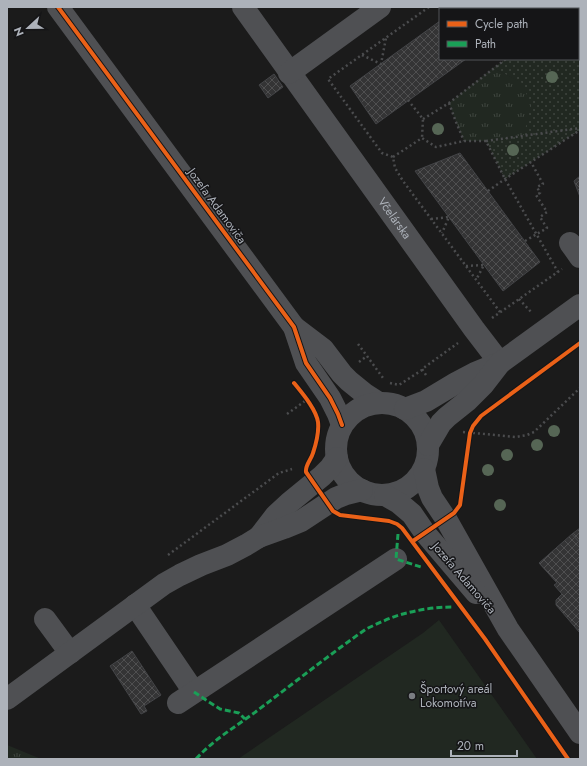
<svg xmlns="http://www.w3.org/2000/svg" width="587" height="766" font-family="Jost,sans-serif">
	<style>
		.grass { fill: url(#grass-dots) }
		.park { fill: url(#park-tufts) }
		.garden { fill: #212821 }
		.building { fill: url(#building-cross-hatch); stroke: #434447 }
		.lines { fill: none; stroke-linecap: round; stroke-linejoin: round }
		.path { stroke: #4b4c4e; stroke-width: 2.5; stroke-dasharray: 2 3; stroke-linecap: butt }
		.minor { stroke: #4f5053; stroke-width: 22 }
		.quiet { stroke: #1a9f57; stroke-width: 3; stroke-dasharray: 6 3; stroke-linecap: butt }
		.cycleway-casing { stroke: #151517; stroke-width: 6 }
		.cycleway { stroke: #ea6118; stroke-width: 4 }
		.tree { fill: #566655 }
		.poi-dot { fill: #7a7d82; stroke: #151517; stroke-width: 1.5 }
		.labels { text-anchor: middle; stroke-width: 3; stroke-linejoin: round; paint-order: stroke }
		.street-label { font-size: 12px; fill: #adb2ba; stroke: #151517 }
		.poi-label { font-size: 12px; fill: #adb2ba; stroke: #151517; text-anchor: start }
	</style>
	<defs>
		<pattern id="grass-dots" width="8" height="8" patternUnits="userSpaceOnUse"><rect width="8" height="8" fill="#212821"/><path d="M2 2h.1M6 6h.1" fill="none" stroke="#3f453f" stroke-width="1.8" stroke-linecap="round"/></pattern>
		<pattern id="park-tufts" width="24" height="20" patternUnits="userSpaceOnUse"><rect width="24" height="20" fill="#212821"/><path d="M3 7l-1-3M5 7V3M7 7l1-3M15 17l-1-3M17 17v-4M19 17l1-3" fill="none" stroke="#3f453f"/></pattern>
		<pattern id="building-cross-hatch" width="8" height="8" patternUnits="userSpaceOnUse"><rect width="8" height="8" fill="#343435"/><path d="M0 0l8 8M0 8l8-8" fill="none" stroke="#4f4f50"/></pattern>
	</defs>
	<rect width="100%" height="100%" fill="#1b1b1b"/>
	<!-- grass -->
	<path class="grass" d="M546,7h34v123l-75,49 -19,-38 38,-6 -4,-53 -27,-14 13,-9h72v-50h-31z"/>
	<!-- park -->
	<path class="park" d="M493,68l28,14 10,22 -7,31 -38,6h-22l-8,-19 -7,-19z
		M7,745l34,14h-34z"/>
	<!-- garden -->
	<path class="garden" d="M439,620l98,139h-299l185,-126z"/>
	<!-- building -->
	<path class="building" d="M459,7h72l1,2h-75z
		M440,21v38h26l-90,65 -26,-38z
		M274,74l9,13 -15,11 -9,-13z
		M460,153l80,109 -37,29 -88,-120z
		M580,176v21l-6,-16z
		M580,528v15l-8,-9z
		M572,534l8,9v90l-24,-28v-5l6,-6 -8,-9 3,-2 -18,-20z
		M132,651l29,44 -17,11 3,5 -6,3 -31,-48z"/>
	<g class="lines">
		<!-- path -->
		<path class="path" d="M429,7l-101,72 54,74 11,4 2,11 8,13 97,131
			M546,7l1,2
			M578,24l2,-1
			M362,55l19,9 5,-26
			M408,100l15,19 -1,19
			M449,103l7,19 8,19
			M423,119l26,-16 57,-44
			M486,141l94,-13
			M393,157l29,-19 14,9 28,-6h22l19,38 53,93
			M488,191l17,-12 75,-49
			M431,219l18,-2 -7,16
			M525,241l22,-13 -7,-11 7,-5 -11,-17 4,-2 -3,-6 6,-3 -12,-22
			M466,266l18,-1 -8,15
			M519,299l13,14
			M492,318l70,-49
			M358,344l9,12
			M359,362l8,-6 16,22
			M426,375l-4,-6 36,-26
			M390,383l9,2 23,-15
			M287,414l18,-13
			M463,432l53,5 11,-2 7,-3 46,-44
			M168,555l111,-82 13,-4"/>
		<!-- minor -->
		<g class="minor">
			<path d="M58,7l236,320 12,36 24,35 8,16 4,11"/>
			<path id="s1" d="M243,7l231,322 26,34"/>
			<path d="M289,73l91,-66"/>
			<path d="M570,243l10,14"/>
			<path d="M294,327l29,22 19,25 7,7 16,13 14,9"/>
			<circle cx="382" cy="449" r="46"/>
			<path d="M405,409l21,-8 30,-18 19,-10 22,-9"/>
			<path d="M428,445l13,-22 6,-6 20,-16 16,-16 17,-22 80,-58"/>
			<path d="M424,469l4,19 4,10 14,21 62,110 72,104"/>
			<path d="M385,495l14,8 13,11 13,19 51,60"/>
			<path d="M259,537l17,-22 13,-12 33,-27 8,-8 7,-10"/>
			<path d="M135,605l59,87"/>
			<path d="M45,619l25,34"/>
			<path d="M7,699l157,-115 16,-9 21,-10 26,-10 19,-10 13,-8 25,-9 17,-7 35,-23 10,-4 16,-4"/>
			<path d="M178,703l218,-144"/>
		</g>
		<!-- quiet -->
		<path class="quiet" d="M398,534l-2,25 25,8
			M194,692l12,8 14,9 19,4 6,6
			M196,759c18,-20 41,-33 62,-49 36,-27 71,-55 108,-81 13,-6 27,-13 41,-16 15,-4 31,-6 46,-6"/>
		<defs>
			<path id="cycleway" d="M58,7l236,320 12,36 24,35 8,16 4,11
				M294,383c8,10 22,26 24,39 1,9 -2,22 -5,31 -2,7 -8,12 -7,19l27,39 7,4 49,6 8,3 5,4 83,111 83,120
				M413,541l41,-28 6,-8 10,-72 3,-7 8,-10 99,-73"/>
		</defs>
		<!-- cycleway casing -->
		<use href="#cycleway" class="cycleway-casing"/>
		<!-- cycleway -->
		<use href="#cycleway" class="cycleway"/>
	</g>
	<!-- trees -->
	<g class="tree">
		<circle cx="552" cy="77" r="6"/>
		<circle cx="438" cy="129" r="6"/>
		<circle cx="513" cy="150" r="6"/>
		<circle cx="554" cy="431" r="6"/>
		<circle cx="537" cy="445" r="6"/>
		<circle cx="507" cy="455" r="6"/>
		<circle cx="488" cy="470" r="6"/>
		<circle cx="500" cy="505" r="6"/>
	</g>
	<!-- markers -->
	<circle class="poi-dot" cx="412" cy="696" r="4"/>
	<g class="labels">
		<!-- street labels -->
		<g class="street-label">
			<text transform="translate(217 206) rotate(54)" y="4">Jozefa Adamoviča</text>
			<text dy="4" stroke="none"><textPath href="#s1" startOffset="260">Včelárska</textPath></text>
			<text transform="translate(464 578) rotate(49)" y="4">Jozefa Adamoviča</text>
		</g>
		<!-- poi labels -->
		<g class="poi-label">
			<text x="420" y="693">Športový areál<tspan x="420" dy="14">Lokomotíva</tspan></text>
		</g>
	</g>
	<!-- border -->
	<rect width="587" height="766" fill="none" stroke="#adb2ba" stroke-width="16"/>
	<!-- legend -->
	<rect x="439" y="8" width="140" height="52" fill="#151517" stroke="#525458"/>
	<rect x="447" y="21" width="20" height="6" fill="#ea6118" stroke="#525458"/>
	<text x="475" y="28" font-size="12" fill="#adb2ba">Cycle path</text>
	<rect x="447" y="41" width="20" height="6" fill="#1a9f57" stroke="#525458"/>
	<text x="475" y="48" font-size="12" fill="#adb2ba">Path</text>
	<!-- north arrow -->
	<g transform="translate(28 28) rotate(248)" stroke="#151517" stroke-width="3" paint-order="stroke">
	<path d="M0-3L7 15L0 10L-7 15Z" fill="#adb2ba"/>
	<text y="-6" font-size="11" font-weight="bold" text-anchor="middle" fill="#adb2ba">N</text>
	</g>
	<!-- scale -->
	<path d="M451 750v6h66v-6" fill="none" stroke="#adb2ba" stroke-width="2"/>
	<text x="457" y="750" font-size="12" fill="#adb2ba" stroke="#151517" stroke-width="3" paint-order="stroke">20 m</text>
</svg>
